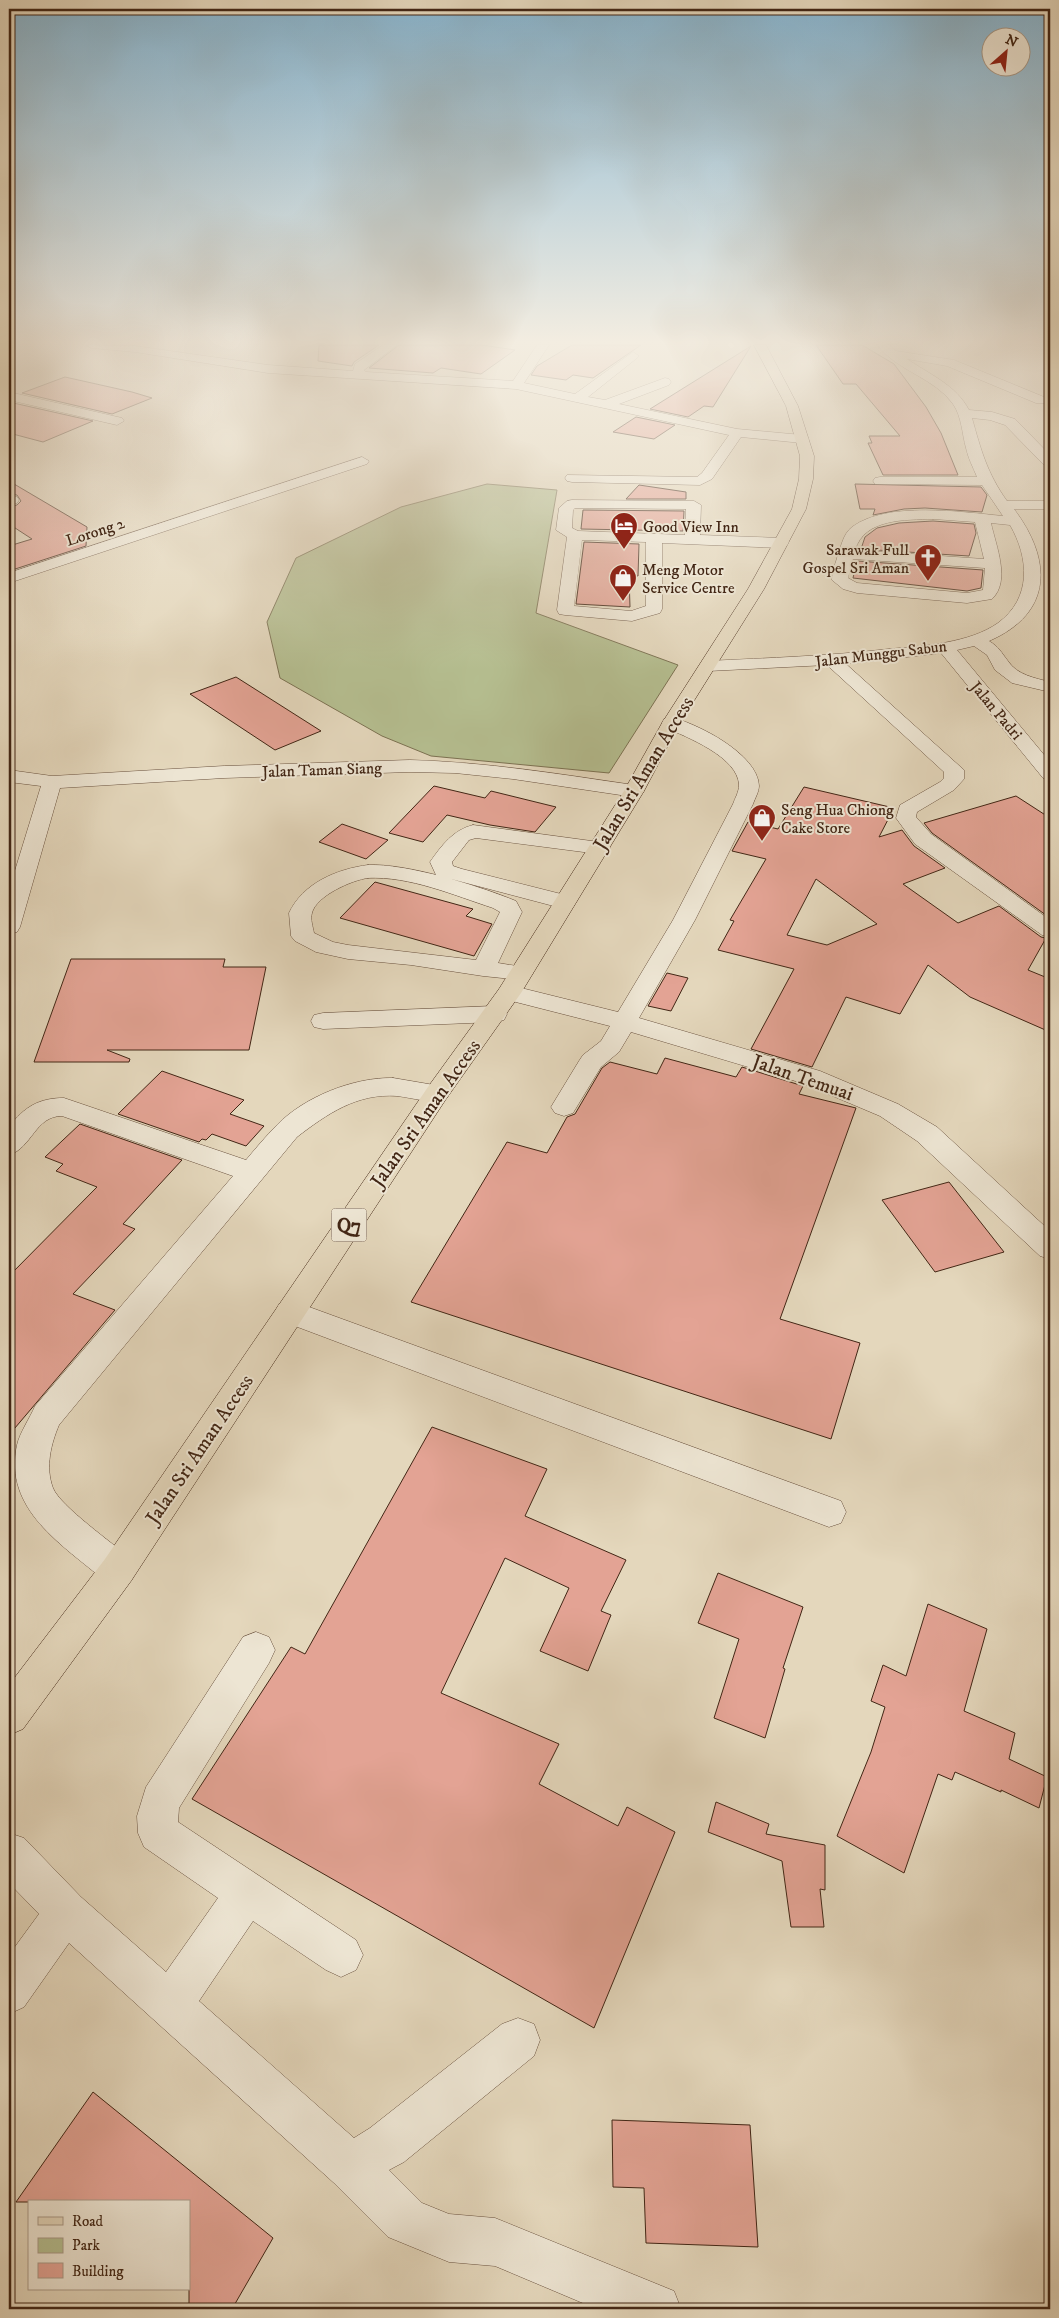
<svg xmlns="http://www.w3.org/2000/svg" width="1059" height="2318" font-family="'IM FELL DW Pica',serif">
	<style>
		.green { fill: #b5be90; stroke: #7c7252 }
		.building { fill: #e3a394; stroke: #422615; fill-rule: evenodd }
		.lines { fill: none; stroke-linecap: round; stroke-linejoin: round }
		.minor-casing { stroke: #6a523f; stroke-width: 1 }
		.major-casing { stroke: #422615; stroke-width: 1 }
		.minor { fill: #ede5d3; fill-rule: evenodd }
		.major { fill: #e4d7bc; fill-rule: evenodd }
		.labels { text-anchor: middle; stroke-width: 4; stroke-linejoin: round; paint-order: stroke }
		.far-poi-label { font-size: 16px; fill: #422615; stroke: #ede5d3; text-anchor: start }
		.far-street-label { font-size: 16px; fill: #422615; stroke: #ede5d3 }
		.shield { fill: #ede5d3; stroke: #755f4e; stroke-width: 1 }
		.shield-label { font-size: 19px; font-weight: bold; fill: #422615 }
		.street-label { font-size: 20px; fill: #422615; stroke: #ede5d3 }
	</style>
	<rect width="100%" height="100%" fill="#e4d7bc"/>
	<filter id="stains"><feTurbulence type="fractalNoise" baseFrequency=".004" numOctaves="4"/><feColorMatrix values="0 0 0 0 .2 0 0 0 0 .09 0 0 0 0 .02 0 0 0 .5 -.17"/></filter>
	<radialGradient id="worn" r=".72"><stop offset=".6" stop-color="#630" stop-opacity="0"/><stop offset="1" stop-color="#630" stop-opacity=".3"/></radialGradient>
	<!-- green -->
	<path class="green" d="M487,484l70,6 -21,123 142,52 -69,108 -178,-17 -49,-20 -102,-58 -13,-56 29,-64 105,-51z"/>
	<!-- building -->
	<path class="building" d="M319,345h60l-25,17 -2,4 -34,-5z
		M399,345h83l33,5 -34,24 -40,-6 -8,5 -64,-5z
		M572,345h69l-48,33 -20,-3 -7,5 -35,-5 6,-9z
		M816,345h46l32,19 32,43 15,26 17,42h-75l-15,-32h4l-3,-7h31l-44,-52h-13z
		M751,346l-38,61 -9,-1 -16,11 -38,-8z
		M65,377l67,15 20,6 -40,16 -90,-21z
		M9,402l84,19 -50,21 -34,-9z
		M636,417l39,8 -21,14 -41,-7z
		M9,481l78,46 -1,19 -77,25v-25l23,-7 -23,-15v-17l8,-2 4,-4 -4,-6 -8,-1z
		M855,484l126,3 6,8 -5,17 -57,-4 -21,1 -31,6 2,-6h-15z
		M639,485l47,7v7h-60z
		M583,510l101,1 -1,20 -102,-2z
		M933,521l41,3 2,9 -7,23 -108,-7 4,-12 12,-9 22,-5z
		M584,542l55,2 -1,32h-9l1,31 -54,-3z
		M857,561l126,9 -2,18 -14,3 -114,-13z
		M236,677l85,54 -46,19 -85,-56z
		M434,786l51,12 6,-7 65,16 -21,25 -45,-7 -43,-10 -24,27 -34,-9z
		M804,787l90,21 -15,29 23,-7 12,16 31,22 -42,16 55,39 41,-17 42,31 5,1 -18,32 22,9v53l-80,-35 -42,-32 -28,49 -54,-17 -34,70 -61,-18 43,-80 -76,-19 16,-29 -4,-1 36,-61 -34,-8 16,-29 30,7zM816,879l61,45 -50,21 -40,-10z
		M1016,796l34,22v100l-118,-85 -8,-10z
		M342,824l46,16 -22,19 -47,-17z
		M375,882l98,27 -7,7 26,8 -18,32 -134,-38z
		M71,959h154l-2,8h43l-17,83h-142l23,9 -1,3h-95z
		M667,973l21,5 -17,33 -23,-5z
		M665,1058l71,19 6,-10 61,19 -4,8 57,14 -76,211 80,24 -29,96 -420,-137 96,-160 40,11 20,-36 8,-3 27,-46 8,-6 47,12z
		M162,1071l82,29 -14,14 34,12 -18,20 -34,-12 -6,6 -4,-1 -3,3 -81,-28z
		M80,1124l102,36 -59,64 12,5 -62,65 42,16 -106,125v-159l88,-89 -41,-16 7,-7 -18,-7z
		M949,1182l55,70 -69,20 -53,-72z
		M432,1427l115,42 -22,47 101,44 -25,51 10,4 -23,56 -48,-20 29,-63 -64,-30 -64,135 118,51 -20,40 79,42 9,-19 48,25 -81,196 -402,-229 99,-152 14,7z
		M718,1573l85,34 -20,61 2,1 -20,69 -51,-20 25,-79 -41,-16z
		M928,1604l59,25 -23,82 51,22 -6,26 38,18 -8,31 -38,-18v2l-46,-20 -3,8 -14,-6 -34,99 -67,-37 34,-84 14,-45 -14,-6 12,-36 23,11z
		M716,1802l53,22 -3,10 59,11v45l-5,-1 4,38h-33l-9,-66 -74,-29z
		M93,2092l180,146 -41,71h-43v-107h-173z
		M612,2120l138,5 8,122 -112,-4 -2,-55 -31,-1z"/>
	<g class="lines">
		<defs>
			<path id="minor" d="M86,345l49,1 133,19 85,6 2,-7 28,-19h14l-33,25 2,2 147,9 24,-36h12l-25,38 51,11 58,-42 6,4 -2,2 -49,39 17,3 60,-22 4,1 2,3 -2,3 -50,19 118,25 65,6 7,4 -7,4 -61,-6 -29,42 -12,6 -128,-3 -5,-1 -2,-3 2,-3 130,2 5,-4 27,-38 -213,-46 -248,-16 -133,-21 -43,-4z
				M877,345h13l6,6 58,9 90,37 2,3 -2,3h-8l-89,-37 -40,-7c22,15 49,26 62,51l23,2 23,7 35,36v12l-5,-1 -40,-41 -15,-5 -18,-2c9,32 15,55 35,83h43v8h-36c38,50 40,104 -25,132 10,6 12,11 19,20 9,14 27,17 42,21v10l-38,-9 -17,-13 -8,-15 -13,-9 -17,4 93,112v18l-7,-2 -102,-125 -95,11 118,106v9l-10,11 -37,22 -1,5 15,17 119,86v17l-8,-2 -127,-91 -19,-26 4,-13 40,-23 4,-4v-6l-117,-107 -119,6 -6,-1 -3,-4 3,-4 6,-1c61,-3 121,-5 181,-12 35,-3 81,-6 109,-26 34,-25 31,-65 12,-98l-19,-2c5,23 20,58 1,76l-25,4 -110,-10 -14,-4 -11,-9c0,-8 3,-15 5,-22 4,-11 6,-24 15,-31 35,-26 110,-15 151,-11l-21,-31 -107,-1 -2,-3 2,-3 5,-1h97c-4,-10 -9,-19 -11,-29 -4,-14 -4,-31 -13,-44 -18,-26 -56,-33 -76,-59zM933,519l42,3 9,37 -129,-9c10,-32 50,-30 78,-31zM853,559l132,9 -2,22 -16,3 -110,-10 -9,-5z
				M9,392l113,26 2,3 -7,4 -108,-25z
				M362,457l7,4 -2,3 -358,119v-10z
				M9,496l8,1 2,3 -2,3 -8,2z
				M572,500l122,1 7,4 -1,30 81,3 5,2 3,3 -3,3 -5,2 -119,-5v66l-2,4 -28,8 -67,-6 -6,-1 -2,-4 10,-73 -11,-7 3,-22 8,-7zM575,508l111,1 -1,26 -107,-4 -6,-3 1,-18zM582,540l64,2v64l-15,5 -57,-5z
				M671,717c27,7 87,37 88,69 0,6 -4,12 -6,18l-58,116 -56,98 181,53 78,33 39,23 113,104v28l-10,-3 -123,-115 -37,-25 -78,-33 -171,-51 -12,20 -18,15 -28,46 -9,3 -9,-3 -4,-6 28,-46 4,-6 18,-14 9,-15 -110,-28 -3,-5 3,-5 9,-3 109,27 55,-92 60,-116c2,-6 6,-12 6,-19 -1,-28 -52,-48 -75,-58l-2,-4 2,-4z
				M410,760c76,2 149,14 224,25l7,2 3,4 -3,4 -7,2 -121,-18 -58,-6 -45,-1 -186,6 -164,10 -40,139 -3,5 -8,2v-44l32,-104 -32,-4v-12l43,6 172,-10z
				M473,825l126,17 8,1 3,5 -3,5 -8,1 -123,-16 -7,2 -17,22 1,4 9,3 111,28 3,5 -3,5 -8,2 -129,-34 -6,-13c12,-17 23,-32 43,-37z
				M368,865c38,-2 112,21 148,36l6,11 -24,51 31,5 4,5 -4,5 -8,2 -38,-4 -72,-11 -63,-6 -32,-7 -21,-11 -4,-5 -2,-23c14,-30 48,-44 79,-48zM368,878c42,-2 85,17 125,30l7,4 -24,48 -128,-15 -15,-3 -19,-9c-1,-6 -4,-14 -2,-20 4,-17 40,-33 56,-35z
				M495,1006l9,2 3,6 -3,6 -9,2 -172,7 -9,-2 -3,-6 3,-6 9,-2z
				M393,1078l53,9 4,6 -4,6c-16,5 -32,-1 -49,-3 -40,-3 -70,18 -100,41l-238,288c-8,19 -14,42 -6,63 7,18 61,56 78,71l5,11 -5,11 -13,5 -13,-5c-42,-36 -102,-71 -88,-136 3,-13 13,-27 18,-39l198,-230 -171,-60c-27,0 -30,32 -53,39v-28c15,-20 30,-29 55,-29l182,62c10,-12 20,-24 31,-35 27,-28 77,-48 116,-47z
				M290,1300l551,201 5,11 -5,11 -12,4 -550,-207 -4,-8 4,-8z
				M256,1632l13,5 6,13 -6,13 -90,145 -1,14 178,118 7,15 -7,15 -15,7 -15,-7 -73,-49 -54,80 155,137 16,-10 132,-104 16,-6 16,6 6,16 -6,16 -130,106 -15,8 33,33 27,11 46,4 179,73 7,18h-84l-102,-43 -46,-4 -61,-25 -54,-54 -265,-240 -45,64 -15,7v-59l30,-41 -30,-31v-50l15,5 57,59 85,75 52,-74 -74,-51 -6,-14 -1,-17 9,-29 97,-150z"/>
			<path id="major" d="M754,345h12l32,61 16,50 -1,23 -7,30 -42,80 -84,134 -36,68 -123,202 -75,106 -315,482 -108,148 -14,6v-50l96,-126 323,-472 71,-98 125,-198 38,-68 86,-134 44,-80 7,-30 1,-23 -14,-50z"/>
		</defs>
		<!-- minor casing -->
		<use href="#minor" class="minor-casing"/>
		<!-- major casing -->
		<use href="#major" class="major-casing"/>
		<!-- minor -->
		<use href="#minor" class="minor"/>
		<!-- major -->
		<use href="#major" class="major"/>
	</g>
	<!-- sky -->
	<linearGradient id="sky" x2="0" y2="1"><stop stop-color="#87b6d2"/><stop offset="0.51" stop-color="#f3ede1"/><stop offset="1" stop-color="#f3ede1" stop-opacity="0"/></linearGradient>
	<rect width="1059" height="670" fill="url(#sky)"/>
	<!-- icons -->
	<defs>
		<symbol id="hotel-pin" viewBox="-11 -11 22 30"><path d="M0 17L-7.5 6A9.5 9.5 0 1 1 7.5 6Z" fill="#8f2418" stroke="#ede5d3"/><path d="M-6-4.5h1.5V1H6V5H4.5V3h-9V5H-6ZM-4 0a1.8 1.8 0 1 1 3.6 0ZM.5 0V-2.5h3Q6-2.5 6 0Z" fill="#fff"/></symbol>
		<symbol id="church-pin" viewBox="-11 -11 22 30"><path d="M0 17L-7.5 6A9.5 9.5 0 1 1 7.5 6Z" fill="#8f2418" stroke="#ede5d3"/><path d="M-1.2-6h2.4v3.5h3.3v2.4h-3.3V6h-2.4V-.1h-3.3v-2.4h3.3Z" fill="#fff"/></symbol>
		<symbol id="shop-pin" viewBox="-11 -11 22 30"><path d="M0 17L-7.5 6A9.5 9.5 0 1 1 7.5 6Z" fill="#8f2418" stroke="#ede5d3"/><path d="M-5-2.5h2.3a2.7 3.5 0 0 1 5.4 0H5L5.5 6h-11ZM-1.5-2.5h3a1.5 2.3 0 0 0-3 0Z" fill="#fff"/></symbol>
	</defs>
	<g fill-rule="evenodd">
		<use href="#hotel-pin" x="608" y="510" width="32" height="43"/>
		<use href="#church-pin" x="912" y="542" width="32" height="43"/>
		<use href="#shop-pin" x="607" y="562" width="32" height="43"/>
		<use href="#shop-pin" x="746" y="802" width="32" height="43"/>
	</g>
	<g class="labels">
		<!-- far-poi labels -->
		<g class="far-poi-label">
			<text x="643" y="532">Good View Inn</text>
			<text x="909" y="555" text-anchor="end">Sarawak Full<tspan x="909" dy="18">Gospel Sri Aman</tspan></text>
			<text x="642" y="575">Meng Motor<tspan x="642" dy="18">Service Centre</tspan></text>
			<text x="781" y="815">Seng Hua Chiong<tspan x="781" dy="18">Cake Store</tspan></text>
		</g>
		<!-- far-street labels -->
		<g class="far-street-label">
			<text transform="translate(95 531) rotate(-18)" y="6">Lorong 2</text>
			<text transform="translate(881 653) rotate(-7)" y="6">Jalan Munggu Sabun</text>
			<text transform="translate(997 710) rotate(50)" y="6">Jalan Padri</text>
			<text transform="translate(322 769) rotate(-2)" y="6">Jalan Taman Siang</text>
		</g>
		<!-- shield labels -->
		<rect class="shield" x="331.5" y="1208.5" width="35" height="33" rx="4"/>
		<g class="shield-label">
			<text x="349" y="1232">Q7</text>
		</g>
		<!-- street labels -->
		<g class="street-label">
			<text transform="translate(643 773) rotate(-59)" y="7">Jalan Sri Aman Access</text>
			<text transform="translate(803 1077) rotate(19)" y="7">Jalan Temuai</text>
			<text transform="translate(425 1113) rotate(-55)" y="7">Jalan Sri Aman Access</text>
			<text transform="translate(199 1449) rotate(-56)" y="7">Jalan Sri Aman Access</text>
		</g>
	</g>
	<!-- margin -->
	<rect width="1059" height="2318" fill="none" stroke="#e4d7bc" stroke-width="30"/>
	<rect x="10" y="10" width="1039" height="2298" fill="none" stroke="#422615" stroke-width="2.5"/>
	<rect x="15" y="15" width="1029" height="2288" fill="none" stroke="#422615"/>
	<!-- legend -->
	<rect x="28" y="2200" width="162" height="90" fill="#ede5d3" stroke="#a99987"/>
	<rect x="38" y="2217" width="25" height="8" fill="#e4d7bc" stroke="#a99987"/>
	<text x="72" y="2226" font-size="15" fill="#422615">Road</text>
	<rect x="38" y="2238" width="25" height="15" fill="#b5be90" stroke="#a99987"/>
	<text x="72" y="2250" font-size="15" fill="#422615">Park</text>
	<rect x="38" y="2263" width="25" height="15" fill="#e3a394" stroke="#a99987"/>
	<text x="72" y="2276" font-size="15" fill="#422615">Building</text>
	<!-- north arrow -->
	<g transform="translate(1006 52) rotate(27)"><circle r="24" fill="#ede5d3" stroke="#a99987"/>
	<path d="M0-4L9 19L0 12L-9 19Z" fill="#8f2418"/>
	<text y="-8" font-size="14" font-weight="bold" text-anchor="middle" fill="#422615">N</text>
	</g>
	<rect width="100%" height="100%" filter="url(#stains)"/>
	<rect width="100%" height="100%" fill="url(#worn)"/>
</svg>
